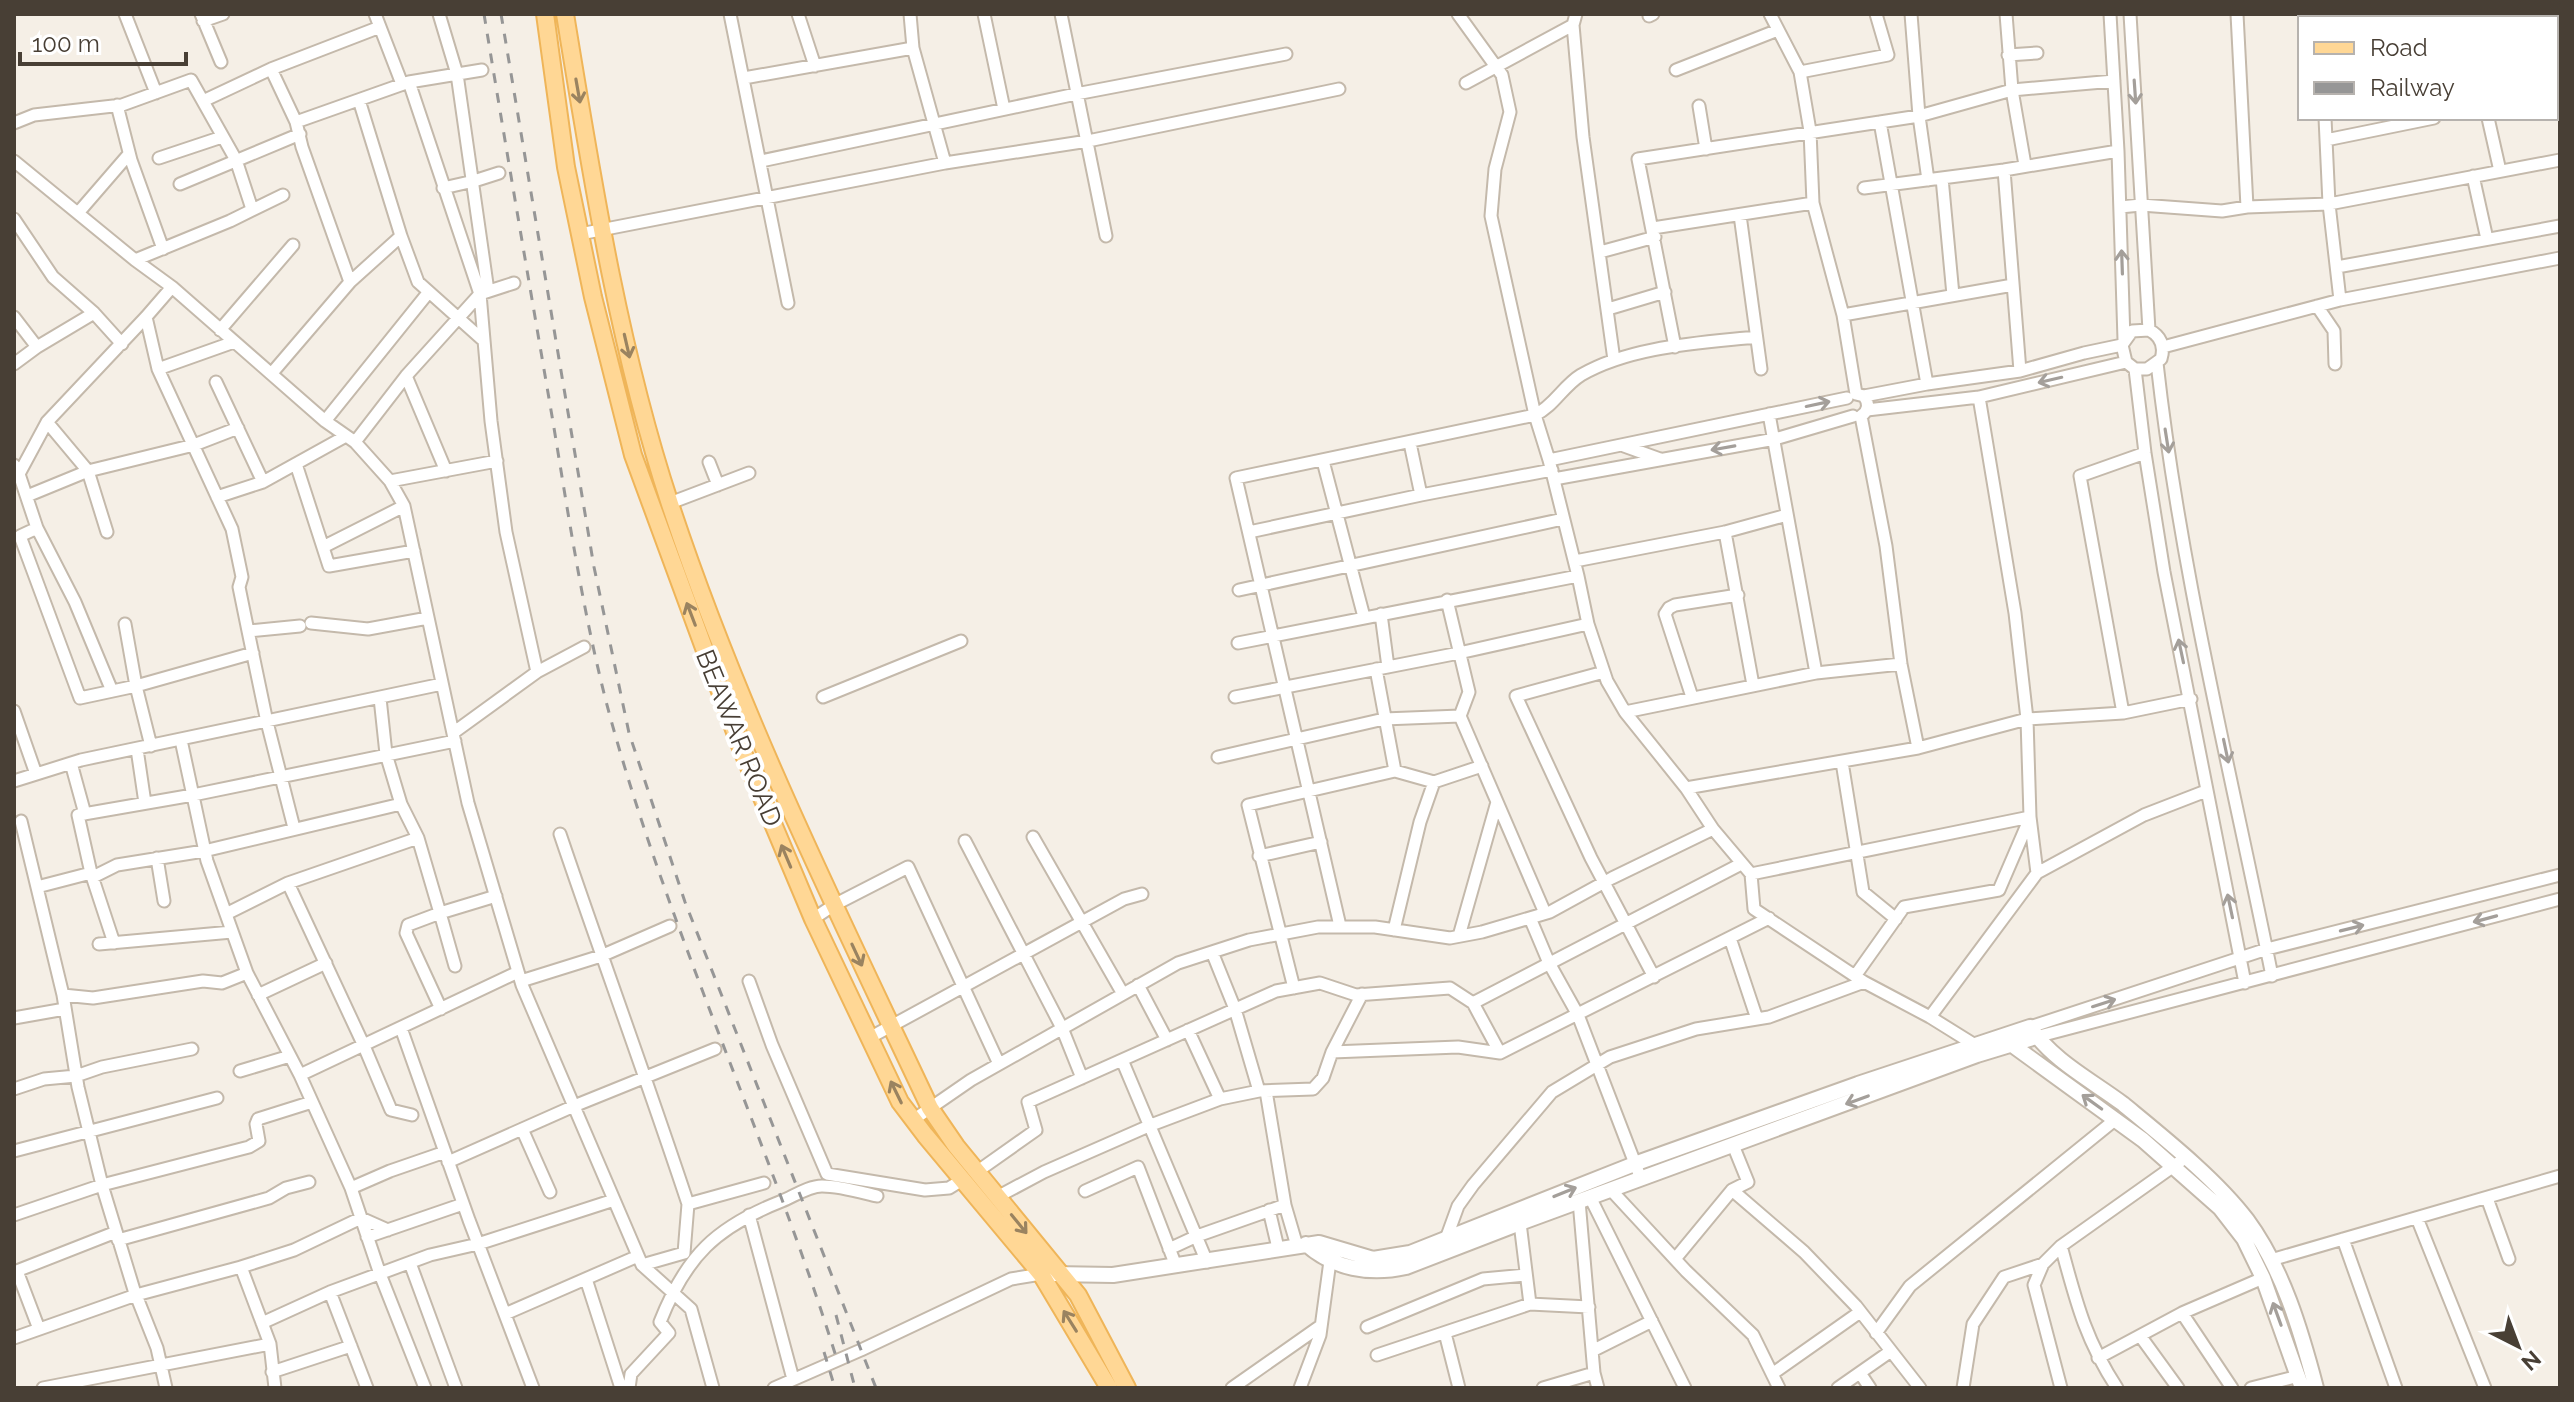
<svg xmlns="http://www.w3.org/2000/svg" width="2574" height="1402" font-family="Raleway,sans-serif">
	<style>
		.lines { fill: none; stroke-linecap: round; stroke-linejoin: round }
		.minor-casing { stroke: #c4b9ab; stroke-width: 15 }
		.tertiary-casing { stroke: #c4b9ab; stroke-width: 18 }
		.primary-casing { stroke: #efb559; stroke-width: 20 }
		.minor { stroke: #fff; stroke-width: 11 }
		.tertiary { stroke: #fff; stroke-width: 14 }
		.primary { stroke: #ffd795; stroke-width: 16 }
		.rail { stroke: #969696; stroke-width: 3; stroke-dasharray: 10 10; stroke-linecap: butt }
		.oneway { stroke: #9a8360 }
		.oneway2 { stroke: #a49f9a }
		.labels { text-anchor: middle; stroke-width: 8; stroke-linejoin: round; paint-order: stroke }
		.street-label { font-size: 26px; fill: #483f35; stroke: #fff }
	</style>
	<rect width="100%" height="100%" fill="#f5efe6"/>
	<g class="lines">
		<defs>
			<path id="minor" d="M125,14l31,79
				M201,14l20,48
				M375,14l27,70
				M439,14l18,60 31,217
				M730,14l58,289
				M798,14l17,52
				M910,14l3,34 32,115
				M984,14l20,95
				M1061,14l45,222
				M1458,14l44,61 8,37 -15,57 -4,47 44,199 14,45 29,116 10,48 19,57 18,31 61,76 27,41 38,45 3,35 110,73 66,35 45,28
				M1770,14l30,58 10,59 3,72 30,112 13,79
				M1911,14l8,102 9,64
				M2006,14l6,76 13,75
				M2110,14l8,137 6,189
				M2130,14l19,316
				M2237,14l10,193
				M2319,14v4
				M2445,14v4
				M1649,16l4,-2
				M2367,17h36
				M203,21l20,-7
				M1573,25l10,112 31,223
				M2008,55l29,-2
				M271,69l25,53 6,25 48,135
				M1676,70l102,-40
				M1800,72l88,-17 -12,-41
				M744,78l169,-30
				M409,82l71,212 11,127 15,111 31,140
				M1466,83l107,-58 3,-11
				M2556,96l4,-1
				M203,101l68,-32 109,-42
				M117,105l14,55 32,89
				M1699,106l7,43
				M2325,118l4,86 11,96
				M2488,118l12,53
				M296,122l113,-40 73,-12
				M1880,122l47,262
				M14,123l20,-8 88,-10 69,-25 45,80 16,49
				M2326,140l108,-22
				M159,158l63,-21
				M14,161l121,99 37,27 153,134 30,21 35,39 14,25 64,297 54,182 120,280 49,44 22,79
				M761,161l315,-67 210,-40
				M2004,170l16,201
				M2473,176l14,63
				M1942,178l11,117
				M180,184l120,-50
				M443,188l31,-7 25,-8
				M1864,188l140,-18 114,-19
				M2120,207l21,-2 81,6 25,-4 82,-3 231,-44
				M78,213l51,-59
				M1740,215l21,154
				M14,219l39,58 41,36 28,31
				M1653,228l160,-25
				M580,234l365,-71 143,-22 251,-52
				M401,236l17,46 66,59
				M1600,252l55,-15
				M135,260l95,-39 53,-26
				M2337,267l223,-41
				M2317,306l17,25 1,33
				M1608,309l57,-17
				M1843,315l170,-30
				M14,317l23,30
				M146,317l12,52 74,160 10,48 -3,10 9,44 19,91 27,106
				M220,330l73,-85
				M1675,347l-37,-188 281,-43 93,-26 102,-9
				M2163,347l177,-47 220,-42
				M2157,363c23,207 74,409 115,613
				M14,364l23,-17 57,-34
				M158,369l76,-27
				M2135,369l10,84 19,119 81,411
				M272,373l78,-91 51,-46 -42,-136
				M406,376l40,95
				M216,382l47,100
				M1856,394l8,2c5,7 5,15 -3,20l25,130 15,118 17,84
				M1864,396l63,-12 93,-13 64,-18 38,-8
				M1979,397l36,216 12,106 3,98 7,56
				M1867,410l112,-13 147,-35 9,7h12l14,-10c4,-13 0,-23 -12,-29l-17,1 -10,14 4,17
				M1769,414l47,259
				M325,421l103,-128
				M47,422l41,49 19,61
				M355,442l51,-66 74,-82 34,-11
				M1410,443l11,52
				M1624,446l36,13
				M1549,460l298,-62
				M1323,461l41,156
				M709,462l9,23
				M296,464l33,102 85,-15
				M14,465l5,9 18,54 -17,8 60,162 56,-12 117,-33
				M19,474l28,-52 99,-105 26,-30
				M1554,479l221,-40 78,-23
				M390,481l107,-20
				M27,496l61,-25 106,-26 44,-17
				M217,497l46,-15 83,-46
				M670,503l79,-30
				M37,528l38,74 37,89
				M1249,532l172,-37 131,-25
				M1725,532l28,153
				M323,547l81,-41
				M1575,561l150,-29 62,-17
				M1239,590l324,-71
				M1447,600l22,92 -9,24 85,197
				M1381,614l7,53
				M311,623l57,6 60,-11
				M125,624l11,62 15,60
				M248,631l52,-5
				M1238,643l340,-67
				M1376,669l19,102
				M1604,672l-88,24 75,162 63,119
				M823,697l138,-56
				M1235,697l224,-44 129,-29
				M1692,697l-27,-83 4,-6 6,-3 63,-10
				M380,698l6,56 15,50 17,34 22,75 56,-17
				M14,711l22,63
				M1625,712l191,-39 85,-9
				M2123,713l-43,-237 65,-23
				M453,733l84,-61 47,-25
				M181,740l26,121 40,112 53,102 51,113 29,86 45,114
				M137,749l8,54
				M1218,757l166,-38 76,-3
				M1842,762l21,130 33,27
				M71,763l14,51
				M14,781l67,-21 361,-76
				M1686,788l232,-40 109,-29 96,-6 68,-14
				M21,821l42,174 15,92 24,98 32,105 23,58 9,40
				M560,834c42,124 87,246 128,370
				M1033,837l90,157
				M965,841l97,187 20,50
				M1259,856l62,-14
				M157,858l7,43
				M1751,874l279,-57
				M93,877l24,-12 87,-14 197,-47
				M288,883l76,163 27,64 21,5
				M37,887l54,-14
				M226,914l62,-31 130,-45
				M1530,918l19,45 29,52 63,164
				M813,919l21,-14 74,-38 91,197
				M1340,926l-104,-448 299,-63c19,-9 28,-29 46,-40 50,-29 119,-32 175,-38
				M1394,930l26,-108 14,-40
				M1459,936l38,-134
				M1730,938l27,81
				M114,943l-23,-70 -13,-58 115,-20 262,-54
				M99,944l133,-12
				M1212,952l23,57 24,82
				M1855,976l49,-69 95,-17 31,-72
				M521,981l80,-25 69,-30
				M749,981l23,64 55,129 98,16 24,-2 13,-8
				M1138,985l29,55
				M1294,988l-46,-183 147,-34 39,11 48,-16
				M63,995l30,3 110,-17 19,2 25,-10
				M258,995l68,-32
				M1473,1003l268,-139
				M441,1009l-35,-76 2,-8 32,-12 15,53
				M1930,1017l107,-144 107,-58 62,-24
				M14,1018l51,-9
				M2030,1027l237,-78 293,-74
				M401,1028l68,192 64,168
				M1188,1030l32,69
				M871,1037l253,-138 18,-5
				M2036,1037l524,-138
				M1332,1052l126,-5 42,6 269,-135
				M1122,1060l85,202
				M240,1071l50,-15
				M300,1075l218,-103
				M14,1089l30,-10 32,-3 26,-9 90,-18
				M1266,1091l19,114 12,41
				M913,1120l58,-40 207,-117 71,-23 69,-13h57l75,11 32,-6 68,-20 62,-34 101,-49
				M522,1129l28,63
				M14,1151l203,-53
				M448,1162l126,-56 141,-57
				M978,1171l58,-41 -8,-28 248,-111 44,-8 36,12 94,-7 23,15 27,50
				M351,1188l39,-17 55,-19
				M1611,1190l75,81 67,64 26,53
				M1732,1190l16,-8 -15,-37
				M1085,1191l53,-24 38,99
				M997,1197l47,-25 107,-47 69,-26 39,-8 54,-2 10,-11 9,-26 30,-58
				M1590,1197l95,191
				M2487,1198l22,61
				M1579,1201l15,172 4,15
				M1269,1210l9,38
				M14,1215l88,-30 147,-38 10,-6 -3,-17 2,-5 54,-17
				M749,1215l44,164
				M2417,1218l68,170
				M1520,1223l10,81
				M367,1237l96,-33
				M1446,1239l12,-33 15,-21 79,-93 58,-35 86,-28 73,-12 95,-35
				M2343,1239l53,149
				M118,1240l151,-42 17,-10 23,-6
				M2061,1246c15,55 24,93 56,142
				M1169,1249l28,-13 88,-31
				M1675,1259l57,-69 72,62 52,54 64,82
				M2271,1260l289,-84
				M410,1263l46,125
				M642,1265l42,-12 4,-49 76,-21
				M241,1267l53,-17 67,-32 27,12
				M17,1271l22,58
				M14,1272l102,-40
				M586,1279l35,109
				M330,1292l37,96
				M2182,1313l50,75
				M505,1314l133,-58
				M262,1323l68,-31 100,-37 48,-11 136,-44
				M1367,1327l116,-48 43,-4
				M1445,1333l14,55
				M1876,1333l34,-47 206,-167
				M2141,1337l37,51
				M14,1338l122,-43 105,-28 29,77 -227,44
				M270,1344l5,44
				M1594,1350l58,-29
				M1377,1355l153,-51 59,3
				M2098,1358l84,-45 81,-35
				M272,1372l79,-26
				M1860,1373l10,15
				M1772,1374l88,-62
				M629,1388l2,-14 38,-41 -9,-11c26,-66 56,-95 122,-121 12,-5 27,-15 40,-15 18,0 38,6 55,10
				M774,1388l87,-38 150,-71 30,-5
				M1232,1388l87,-61
				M1300,1388l20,-53 10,-74
				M1543,1388l51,-15
				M1838,1388l53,-37
				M1963,1388l10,-64 31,-47 39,-13
				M2061,1388l-27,-103 9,-21 18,-18 124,-88
				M2251,1388l48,-12"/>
			<path id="tertiary" d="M2007,1039l4,5 132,96 77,68 24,31 19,39 39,110
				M1306,1244c28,25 64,31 100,23l114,-44 457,-168 59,-18
				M1053,1274l60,1 206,-32 54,16 37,-6 227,-90 221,-79 172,-57c23,34 61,53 93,77 40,33 93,75 124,116 36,49 54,111 69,168"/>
			<path id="primary" d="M545,14l21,153 27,130 40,158 106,288 74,176 87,183 25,33 116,139 68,114
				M565,14c27,164 53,332 105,490 69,209 166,405 260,604l26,38 122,149 49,93"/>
		</defs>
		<!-- minor casing -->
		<use href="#minor" class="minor-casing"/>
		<!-- tertiary casing -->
		<use href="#tertiary" class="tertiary-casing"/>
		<!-- primary casing -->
		<use href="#primary" class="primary-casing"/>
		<!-- minor -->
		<use href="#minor" class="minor"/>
		<!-- tertiary -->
		<use href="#tertiary" class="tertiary"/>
		<!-- primary -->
		<use href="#primary" class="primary"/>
		<!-- rail -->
		<path class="rail" d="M484,14c22,134 45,268 68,402 17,102 32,205 59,304 61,220 160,426 227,643
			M501,14l93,553 35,166 56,169 191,486
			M836,1315l19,73
			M824,1352l11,36"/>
	</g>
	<!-- one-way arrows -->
	<defs><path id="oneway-shaft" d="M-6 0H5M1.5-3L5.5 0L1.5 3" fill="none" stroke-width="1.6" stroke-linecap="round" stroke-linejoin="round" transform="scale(2)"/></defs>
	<g class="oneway">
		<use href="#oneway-shaft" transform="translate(578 91) rotate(80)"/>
		<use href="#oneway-shaft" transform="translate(627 346) rotate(77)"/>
		<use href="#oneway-shaft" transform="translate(691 614) rotate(-111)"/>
		<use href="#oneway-shaft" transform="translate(786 856) rotate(-113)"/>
		<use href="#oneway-shaft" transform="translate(857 955) rotate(65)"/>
		<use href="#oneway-shaft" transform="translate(896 1092) rotate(-116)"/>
		<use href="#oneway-shaft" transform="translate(1019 1224) rotate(51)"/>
		<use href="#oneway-shaft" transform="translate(1070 1321) rotate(-122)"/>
	</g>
	<g class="oneway2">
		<use href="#oneway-shaft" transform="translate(2135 92) rotate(86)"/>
		<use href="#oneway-shaft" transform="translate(2122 262) rotate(-92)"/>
		<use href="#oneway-shaft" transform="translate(2050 380) rotate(167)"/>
		<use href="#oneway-shaft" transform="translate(1818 404) rotate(-12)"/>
		<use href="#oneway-shaft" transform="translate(2167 441) rotate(81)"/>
		<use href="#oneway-shaft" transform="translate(1723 448) rotate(170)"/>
		<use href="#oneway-shaft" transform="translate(2181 651) rotate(-102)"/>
		<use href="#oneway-shaft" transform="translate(2226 751) rotate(78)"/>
		<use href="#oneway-shaft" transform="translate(2230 906) rotate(-102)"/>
		<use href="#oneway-shaft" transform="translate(2485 919) rotate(165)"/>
		<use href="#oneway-shaft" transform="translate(2352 928) rotate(-14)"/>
		<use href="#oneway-shaft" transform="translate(2104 1003) rotate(-18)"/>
		<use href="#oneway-shaft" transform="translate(1857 1100) rotate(160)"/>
		<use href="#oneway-shaft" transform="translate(2092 1102) rotate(-144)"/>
		<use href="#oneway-shaft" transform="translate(1565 1192) rotate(-22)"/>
		<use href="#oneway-shaft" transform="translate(2277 1314) rotate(-110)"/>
	</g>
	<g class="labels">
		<!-- street labels -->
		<g class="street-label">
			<text transform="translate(739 738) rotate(68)" y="9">BEAWAR ROAD</text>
		</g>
	</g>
	<!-- border -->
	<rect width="2574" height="1402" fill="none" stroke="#483f35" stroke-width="32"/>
	<!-- legend -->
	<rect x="2298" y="16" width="260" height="104" fill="#ffffff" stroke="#b6b2ae" stroke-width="2"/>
	<rect x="2314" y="42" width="40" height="12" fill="#ffd795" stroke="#b6b2ae" stroke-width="2"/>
	<text x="2370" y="56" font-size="24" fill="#483f35">Road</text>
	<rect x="2314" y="82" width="40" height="12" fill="#969696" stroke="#b6b2ae" stroke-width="2"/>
	<text x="2370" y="96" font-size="24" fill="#483f35">Railway</text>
	<!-- north arrow -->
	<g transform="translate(2518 1346) rotate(138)" stroke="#ffffff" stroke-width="6" paint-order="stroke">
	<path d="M0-6L14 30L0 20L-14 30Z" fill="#483f35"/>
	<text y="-12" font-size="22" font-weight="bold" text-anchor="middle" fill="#483f35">N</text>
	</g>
	<!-- scale -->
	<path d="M20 52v12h166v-12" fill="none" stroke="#483f35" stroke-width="4"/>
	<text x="32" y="52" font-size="24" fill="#483f35" stroke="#ffffff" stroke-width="6" paint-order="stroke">100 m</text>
</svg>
